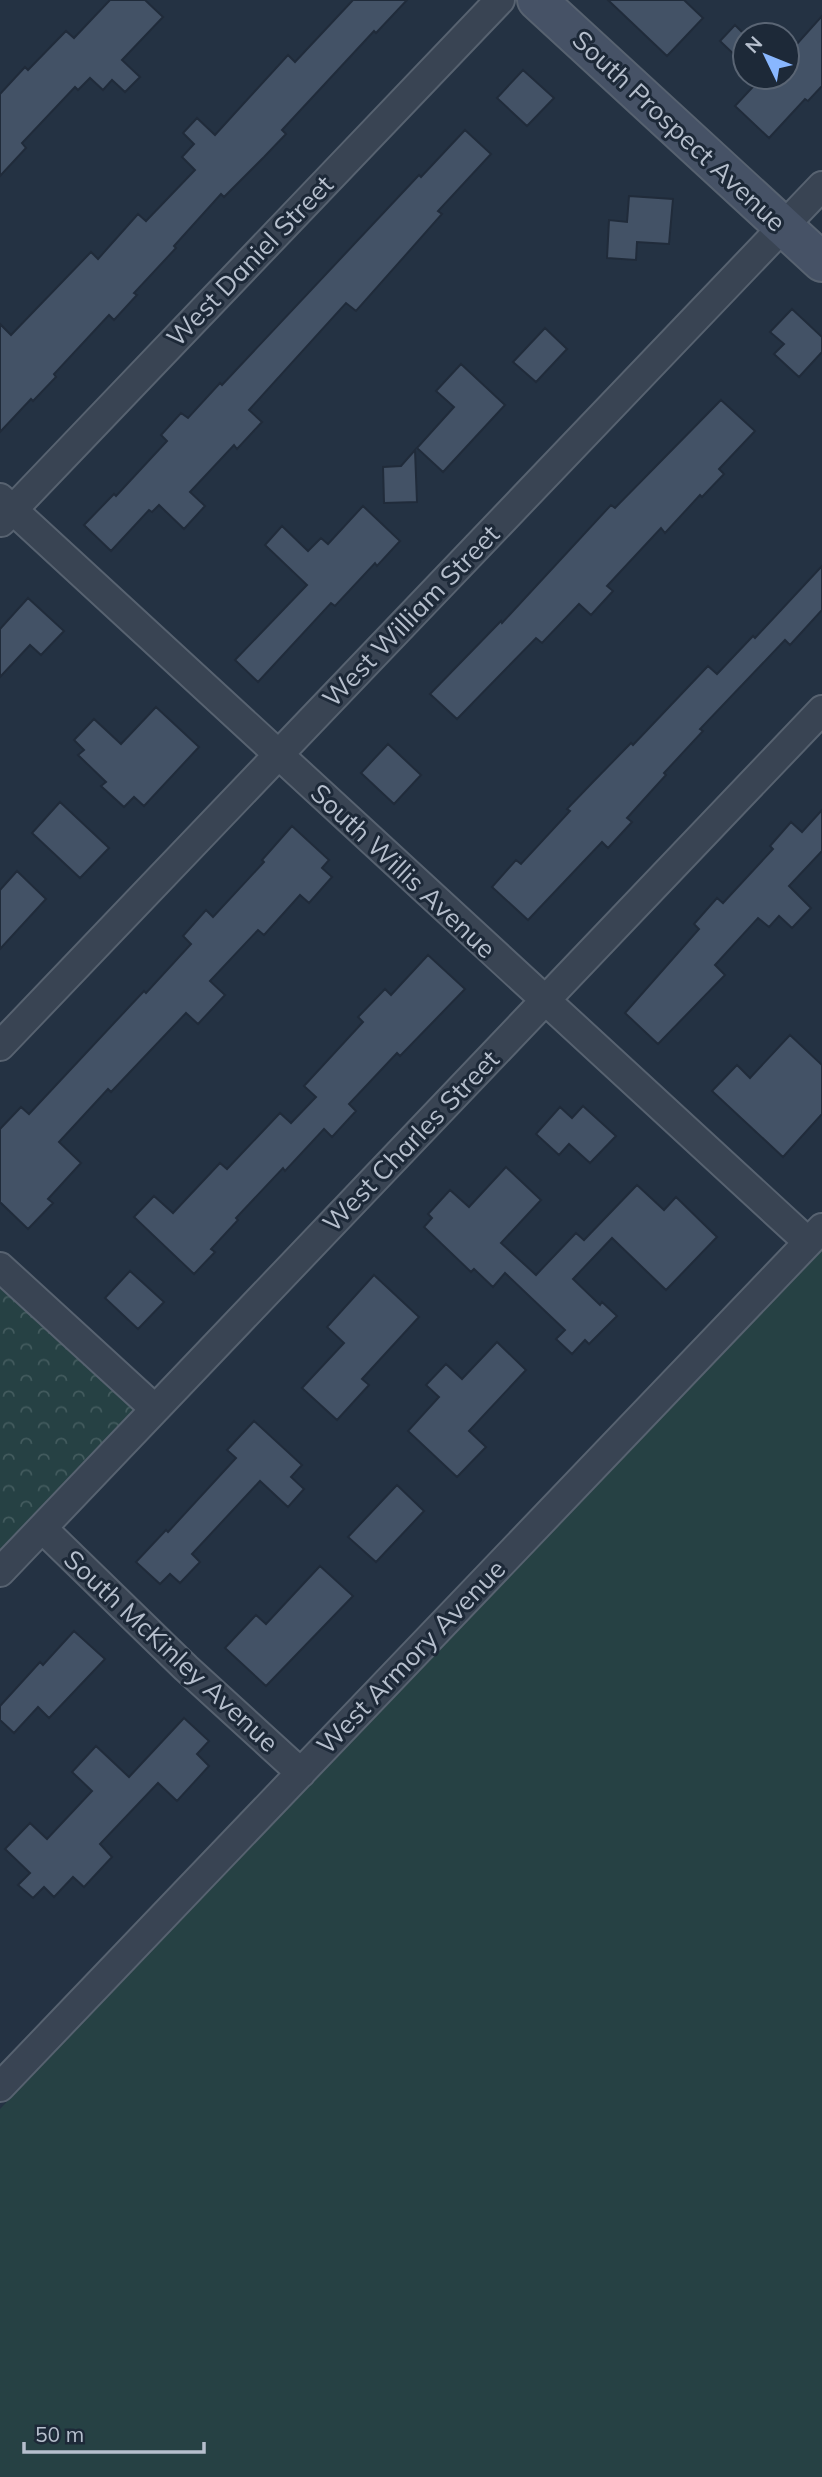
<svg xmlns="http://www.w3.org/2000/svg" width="822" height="2477" font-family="Mulish,sans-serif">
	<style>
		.grass { fill: #264144 }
		.park { fill: url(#park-crowns) }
		.building { fill: #435266; stroke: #202b3a; stroke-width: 2 }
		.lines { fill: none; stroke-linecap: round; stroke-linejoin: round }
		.street-casing { stroke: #576270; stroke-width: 32 }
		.secondary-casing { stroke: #576270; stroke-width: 42 }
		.street { stroke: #394453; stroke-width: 28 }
		.secondary { stroke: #465266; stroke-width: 38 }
		.labels { text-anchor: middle; stroke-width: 6; stroke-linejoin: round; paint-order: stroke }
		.street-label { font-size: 26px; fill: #b6bfcd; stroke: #1d2938 }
	</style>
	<defs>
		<pattern id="park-crowns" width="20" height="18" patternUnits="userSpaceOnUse" patternTransform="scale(1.75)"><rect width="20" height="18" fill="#264144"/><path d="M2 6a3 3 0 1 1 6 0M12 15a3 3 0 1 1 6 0" fill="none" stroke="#435b5e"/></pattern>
	</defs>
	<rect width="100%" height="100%" fill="#243243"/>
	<!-- grass -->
	<path class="grass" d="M822,1245v1232h-822v-368z"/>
	<!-- park -->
	<path class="park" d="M0,1282l137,127 -137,142z"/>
	<!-- building -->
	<path class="building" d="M110,0h35l18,17 -41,43 18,17 -15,15 -13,-12 -9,10 -13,-12 -12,12 -3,-3 -53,56 4,5 -26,28v-82l25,-27 3,3 38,-39 8,7z
		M353,0h54l-31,33 -2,-2 -52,56 -40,43 4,4 -22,23 -40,40 -3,-3 -47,52 2,2 -42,45 3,2 -23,25 -5,-5 -55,59 2,3 -23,24 -2,-2 -31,33v-108l11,11 80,-83 7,7 40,-45 8,7 49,-51 -13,-13 12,-13 -11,-11 14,-15 18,17 73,-80 7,7z
		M608,0h76l19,18 -36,38z
		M822,16v70l-14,15 -3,-2 -36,39 -34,-32 27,-29h25v-22z
		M735,25l10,10v30l-25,-24z
		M523,70l31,28 -27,28 -30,-28z
		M465,130l26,24 -53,57 4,3 -86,97 -10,-8 -97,107 13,12 -25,27 -3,-4 -44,47 15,14 -21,23 -25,-24 -7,7 -3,-2 -38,41 -27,-26 30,-31 2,2 51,-55 -6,-6 20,-22 7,5 32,-35 2,2 197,-210 2,2z
		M629,196l44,3 -4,45 -32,-2 -1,18 -29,-2 2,-38 18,2z
		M792,309l30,28v15l-23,25 -25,-23 10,-10 -14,-12z
		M545,328l22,21 -31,33 -23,-20z
		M461,364l44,41 -62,67 -26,-24 37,-41 -18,-16z
		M721,400l34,31 -36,38 5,5 -22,23 -2,-2 -35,38 -4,-5 -54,58 6,5 -22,24 -12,-11 -37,39 -6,-5 -79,81 -27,-25 71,-73 1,2 109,-118 4,3z
		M415,450l2,52 -33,1 -1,-36 18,-1z
		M363,506l37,35 -23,25 -2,-3 -40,43 -4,-3 -73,79 -23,-22 72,-75 -42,-40 17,-19 26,25 13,-13 7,6z
		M822,566v44l-32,35 -5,-5 -85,89 3,2 -39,42 2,2 -39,43 5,4 -24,26 -6,-6 -74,78 -36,-33 24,-27 5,4 49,-53 -3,-2 24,-25 40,-41 2,2 75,-79 9,8 36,-38 2,2z
		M28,598l36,33 -23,24 -11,-10 -30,32v-48z
		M156,707l43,40 -55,59 -10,-9 -10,10 -23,-21 5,-4 -28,-27 6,-5 -10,-10 20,-21 27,25z
		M388,744l33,31 -27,29 -33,-31z
		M60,802l49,46 -29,30 -48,-45z
		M822,810v41l-33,35 22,22 -19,20 -13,-12 -10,11 -11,-9 -43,47 10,10 -67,69 -33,-31 74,-84 -5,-5 23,-26 6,5 50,-54 -3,-3 21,-24 11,10z
		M292,826l37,34 -7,8 10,9 -23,26 -9,-8 -36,40 -6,-5 -48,51 15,14 -27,29 -12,-11 -75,79 -3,-3 -49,53 22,21 -33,36 5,4 -25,26 -28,-27v-73l21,-22 8,7 115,-123 2,2 45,-49 -8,-8 23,-26 7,7 51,-55 -2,-2z
		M17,871l29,28 -46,50v-59z
		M428,955l37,34 -65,67 -3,-3 -48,51 7,7 -24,26 -8,-8 -39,42 -2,-3 -47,50 2,2 -27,29 4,3 -21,22 -60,-57 20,-21 19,17 47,-50 7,6 53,-56 11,10 25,-26 -12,-11 59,-64 -5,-5 27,-28 6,6z
		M790,1035l32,30v49l-39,43 -71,-66 25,-26 13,13z
		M583,1106l33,30 -26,27 -21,-19 -10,11 -23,-21 24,-27 12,11z
		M506,1167l35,33 -40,43 35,32 40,-42 8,7 53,-55 27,25 12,-13 41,40 -51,53 -54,-52 -39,41 27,26 2,-3 15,14 -28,28 -4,-4 -13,14 -16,-15 9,-9 -60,-57 -12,14 -19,-18 -3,3 -47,-45 8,-9 -4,-4 22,-24 19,17z
		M130,1271l34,31 -26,27 -33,-31z
		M374,1275l45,42 -57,62 7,6 -32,35 -35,-32 42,-45 -17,-16z
		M497,1342l29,28 -57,61 17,16 -29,30 -49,-46 31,-34 -13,-12 20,-21 16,15z
		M254,1421l48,44 -11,12 13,12 -16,18 -28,-26 -68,73 8,8 -20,21 -10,-9 -10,10 -24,-22 30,-32 2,2 68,-74 -9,-8z
		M397,1485l27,26 -48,51 -28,-25z
		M320,1566l33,30 -87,90 -41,-38 31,-33 10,9z
		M74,1631l31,28 -56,59 -11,-11 -24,26 -14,-13v-14l40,-44 3,3z
		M184,1718l25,23 -12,13 12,12 -32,35 -19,-18 -58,61 12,13 -28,30 -11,-10 -19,20 -10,-10 -11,11 -15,-13 12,-12 -25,-24 25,-26 17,16 45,-48 -20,-19 24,-26 33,31z"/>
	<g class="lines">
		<defs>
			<path id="street" d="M0,498l808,744
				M1,522l499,-522
				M0,1046l822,-860
				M0,1267l155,142
				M42,1528l144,140 115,105
				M0,1572l822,-862
				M0,2087l822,-859"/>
			<path id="secondary" d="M537,0l285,262"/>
		</defs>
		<!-- street casing -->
		<use href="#street" class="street-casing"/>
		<!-- secondary casing -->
		<use href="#secondary" class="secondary-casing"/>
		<!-- street -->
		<use href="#street" class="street"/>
		<!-- secondary -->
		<use href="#secondary" class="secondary"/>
	</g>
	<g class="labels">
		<!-- street labels -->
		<g class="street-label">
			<text transform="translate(679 131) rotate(43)" y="9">South Prospect Avenue</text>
			<text transform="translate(250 261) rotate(-46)" y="9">West Daniel Street</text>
			<text transform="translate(411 616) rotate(-46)" y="9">West William Street</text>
			<text transform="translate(403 871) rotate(43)" y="9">South Willis Avenue</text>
			<text transform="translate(411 1141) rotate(-46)" y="9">West Charles Street</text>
			<text transform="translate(171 1651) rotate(43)" y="9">South McKinley Avenue</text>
			<text transform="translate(411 1657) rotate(-46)" y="9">West Armory Avenue</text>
		</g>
	</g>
	<!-- north arrow -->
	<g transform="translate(766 56) rotate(313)"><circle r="33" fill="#1d2938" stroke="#5a6574" stroke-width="2"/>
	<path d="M0-5L12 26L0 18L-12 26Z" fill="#89b7ff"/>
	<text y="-10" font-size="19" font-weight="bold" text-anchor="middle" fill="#b6bfcd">N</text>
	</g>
	<!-- scale -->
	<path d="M24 2442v10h180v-10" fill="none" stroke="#b6bfcd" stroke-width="3.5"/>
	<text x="35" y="2442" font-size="21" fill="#b6bfcd" stroke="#1d2938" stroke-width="5" paint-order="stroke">50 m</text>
</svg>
